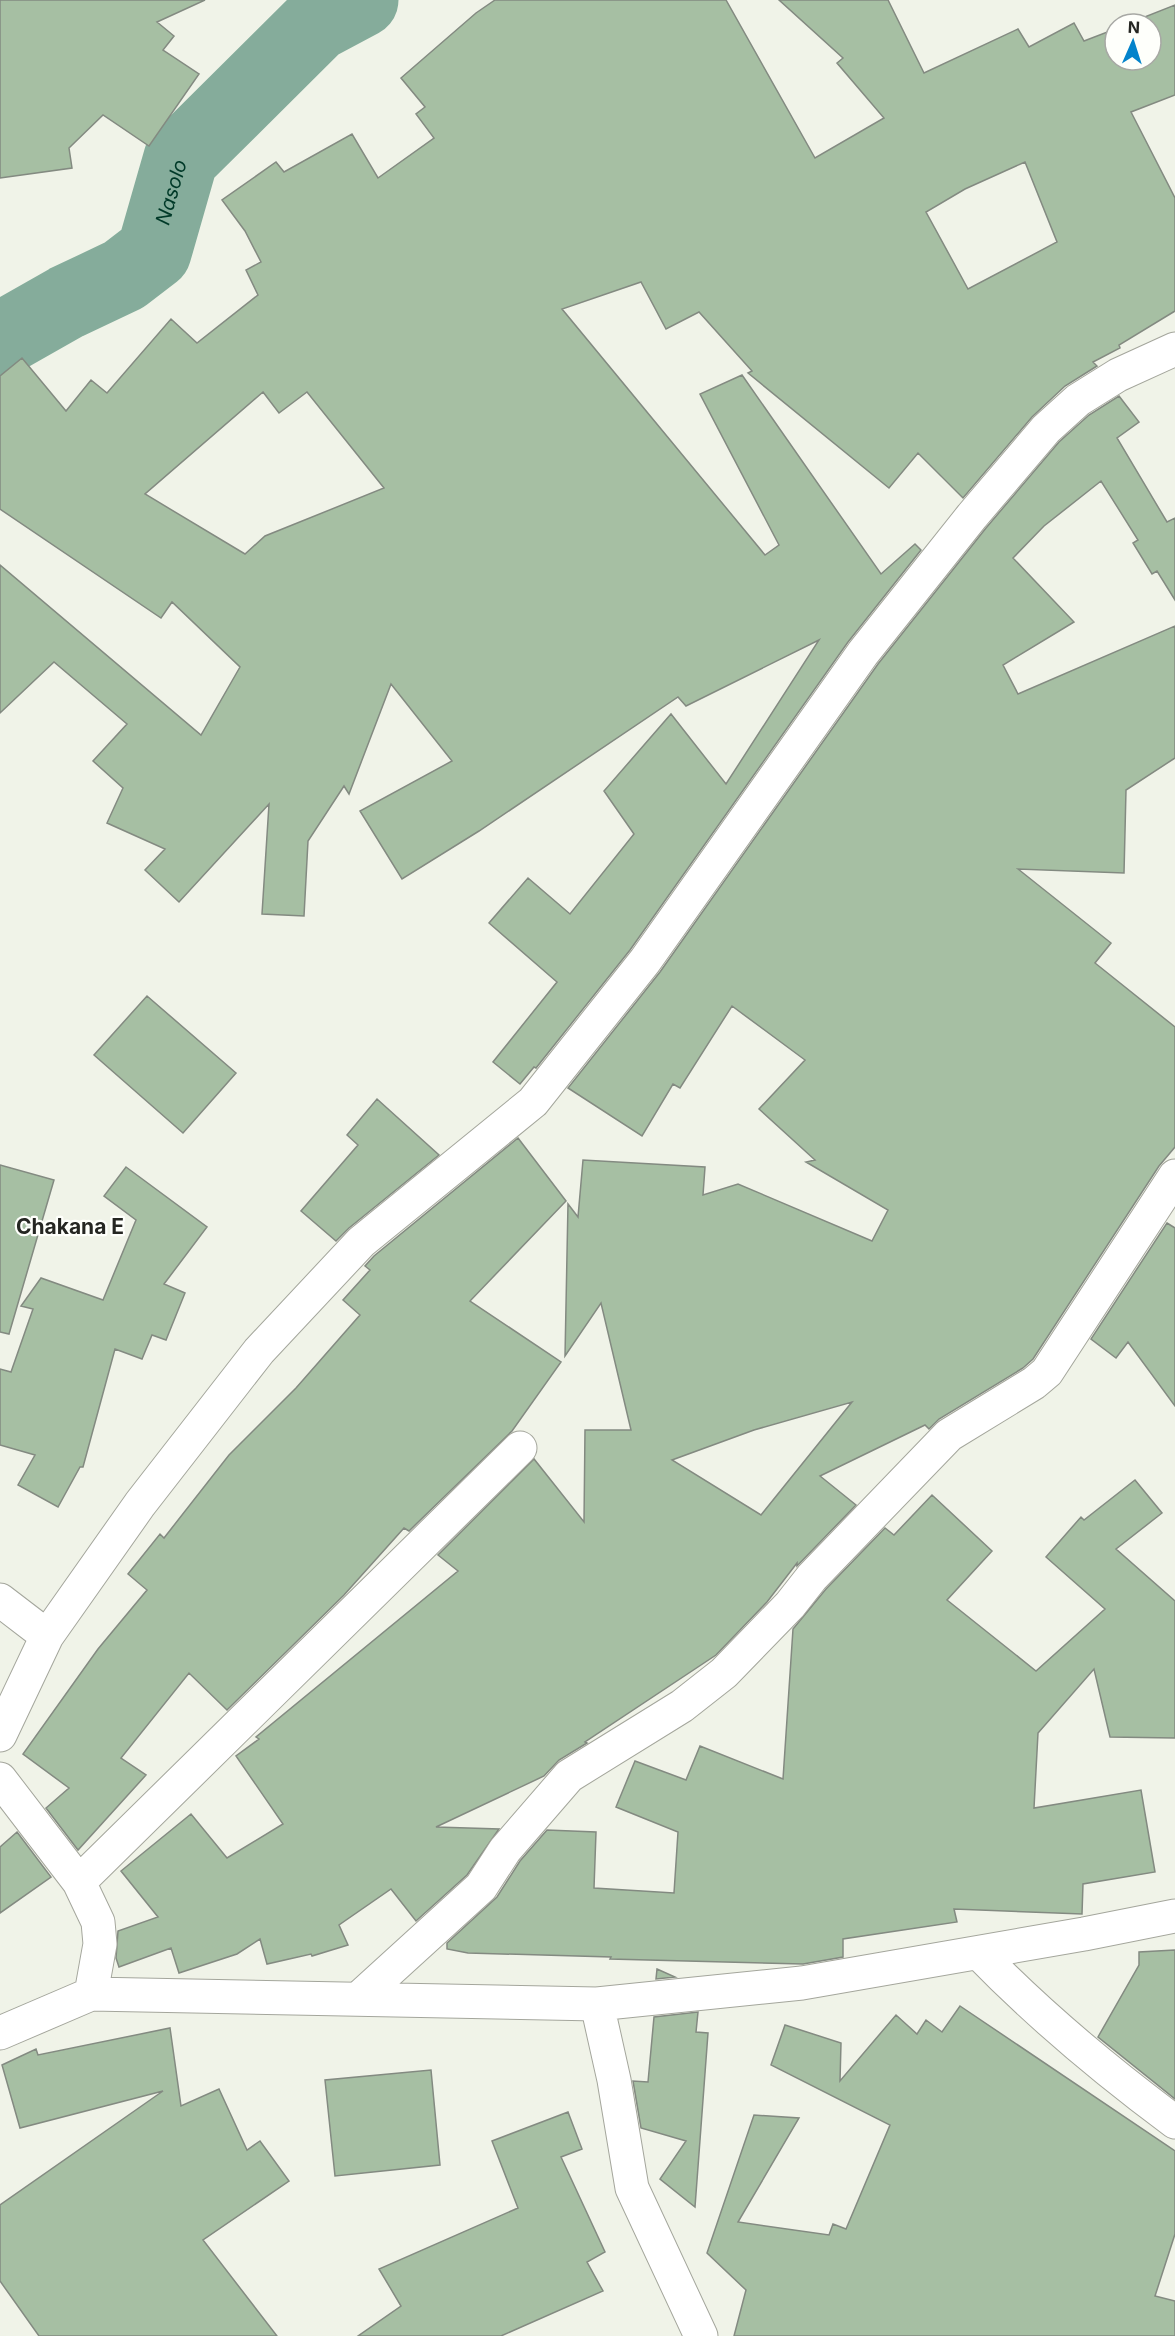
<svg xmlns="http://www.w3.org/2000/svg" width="1175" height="2336" font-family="Inter,sans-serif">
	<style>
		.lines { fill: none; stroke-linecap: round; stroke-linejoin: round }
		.river { stroke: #85ac9b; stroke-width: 75 }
		.building { fill: #a6bfa3; stroke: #838a81; stroke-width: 1.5; fill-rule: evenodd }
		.minor-casing { stroke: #a4a69c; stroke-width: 35 }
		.minor { stroke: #fff; stroke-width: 33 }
		.labels { text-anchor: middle; stroke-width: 4.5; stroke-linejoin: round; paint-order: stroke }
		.water-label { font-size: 20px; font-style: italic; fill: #003928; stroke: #fefffb }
		.quarter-label { font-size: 21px; font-weight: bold; fill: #252622; stroke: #fefffb }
	</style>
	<rect width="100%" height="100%" fill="#f0f3e8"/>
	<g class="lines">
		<!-- river -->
		<path class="river" id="s1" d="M0,340l67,-38 57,-27 30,-23 27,-94 135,-134 45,-24"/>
	</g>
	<!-- building -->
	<path class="building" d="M0,0h205l-48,22 17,14 -11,14 36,24 -50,72 -46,-31 -34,33 3,20 -72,10z
		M495,0h231l89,158 69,-40 -47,-55 6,-5 -64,-58h109l36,73 94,-44 11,18 45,-24 10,18 31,-12v31h36v-36h-24l48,-19v90l-44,17 44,86v113l-56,34 1,3 -27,14 4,4 -32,20 -33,31 -69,81 -45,-45 -29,35 -141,-115 4,-2 -53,-59 -33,17 -25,-47 -79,27 203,246 14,-10 -79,-151 42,-19 139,199 34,-30 6,6 -73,92 -218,308 -94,118 -2,-1 -14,17 -27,-22 64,-80 -68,-59 39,-45 42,36 64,-80 -30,-43 67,-77 55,70 93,-144 -133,66 -8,-9 -199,134 -77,48 -42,-68 92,-50 -61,-77 -42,110 -5,-8 -36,55 -4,75 -42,-2 7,-110 -90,98 -34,-32 20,-21 -58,-26 16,-35 -30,-27 34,-37 -73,-62 -54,51v-148l201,170 39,-68 -68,-65 -11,16 -161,-109v-133l22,-18 44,53 25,-31 16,13 64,-74 26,24 61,-48 -12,-25 15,-8 -16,-31 -23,-31 54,-38 8,10 68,-38 26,44 56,-40 -18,-24 9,-7 -24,-29 75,-65zM1025,162l32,80 -89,47 -42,-77 39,-23zM263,392l16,21 28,-21 77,96 -119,48 -20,18 -100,-60z
		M1119,396l20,26 -22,16 50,84 8,-4v82l-18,-29 -5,3 -19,-31 5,-3 -37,-59 -57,45 -31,32 61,64 -71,43 15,29 157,-68v132l-49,32 -2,83 -106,-4 93,74 -16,20 80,64v120l-16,19 -126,193 -10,9 -84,51 -10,10 -4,-4 -105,51 36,29 -59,61v-3l-30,39 -51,53 -131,87 2,1 -28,17 -15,16 -108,51 63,2 -32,46 -51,46 -25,-32 -52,36 9,20 -36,11 -1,-2 -44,10 -7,-25 -23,15 -58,19 -8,-25 -52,19 -3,-9 2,-27 40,-14 -37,-46 70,-57 36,44 56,-34 -47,-68 23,-17 -3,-2 202,-166 -20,-16 96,-96 50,63 1,-92h46l-30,-127 -36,53 3,-152 10,13 5,-57 122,7 -2,28 35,-11 134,57 16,-31 -82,-48 9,-2 -56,-51 46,-49 -73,-54 -52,82 -7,-4 -31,52 -74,-48 92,-116 218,-308 108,-136 73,-86 30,-27zM852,1402l-91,113 -89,-55 82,-30z
		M147,996l89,77 -53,60 -89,-78z
		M377,1099l62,56 -90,73 -13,13 -35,-30 57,-66 -11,-10z
		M518,1138l48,63 -96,100 91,61 -49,69 -103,100 -5,-3 -60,67 -117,115 -38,-37 -68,85 25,17 -68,75 -32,-42 23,-20 -46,-34 75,-105 49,-59 -19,-16 32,-40 4,4 65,-83 67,-67 64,-73 -17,-15 27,-30 -5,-4 9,-10z
		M0,1165l54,15 -45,154 -9,-2z
		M126,1167l81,60 -43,57 21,9 -19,47 -14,-5 -10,24 -27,-10 -32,118h-3l-22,40 -40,-22 17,-30 -35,-10v-76l11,3 22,-63 -12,-3 20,-28 62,22 33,-80 -32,-24z
		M1167,1223l8,5v178l-47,-64 -12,16 -25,-19z
		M1135,1480l27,33 -46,36 59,52v137l-65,-1 -16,-68 -56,64 -4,75 107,-18 14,82 -72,12 -1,30 -128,-5 3,13 -114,17v18l-40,7 -193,-5 1,-2 -143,-4 -21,-4v-6l50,-46 23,-36 27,-31 49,2 -2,56 80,5 4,-61 -62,-25 19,-46 51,19 14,-34 83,33 10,-150 33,-40 59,-61 9,7 38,-40 60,56 -45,49 89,71 69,-62 -59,-52 35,-40 3,3z
		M17,1832l34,45 -51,36v-66z
		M1175,1950v149l-77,-62 41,-72v-13z
		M657,1969l18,8 -19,2z
		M960,2006l215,145v83l-20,62 20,5v35h-441l12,-46 -39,-37 47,-138 45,3 -61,104 91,13 4,-11 13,5 44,-104 -119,-60 14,-40 56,18 -1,38 56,-66 21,19 9,-14 16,12z
		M698,2012l-2,20 12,1 -13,174 -35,-28 26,-38 -45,-13 -8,-47 15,1 6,-65z
		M170,2028l11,78 38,-17 28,61 13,-9 29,40 -86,59 74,96h-238l-39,-55v-76l163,-114 -143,37 -18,-63 34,-16 2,6z
		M431,2070l9,95 -105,11 -10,-96z
		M568,2112l14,37 -21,8 44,95 -18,10 16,29 -102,45h-143l43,-30 -22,-37 139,-61 -26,-67z"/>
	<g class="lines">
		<defs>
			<path id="minor" d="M0,1600l47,36
				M0,1735l47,-99 93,-132 119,-153 102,-109 172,-140 112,-141 218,-308 109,-137 74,-87 32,-29 40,-25 57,-26
				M0,1779l79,103 19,40 2,22 -9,50
				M79,1882l441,-434
				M979,1953c60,62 126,117 196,169
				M358,1999l123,-112 24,-37 64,-74 113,-70 42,-33 66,-68 22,-28 137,-142 85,-52 13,-11 128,-196
				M597,2004l17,76 18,108 69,148
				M0,2033l91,-39 506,10 205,-21 282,-49 91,-18"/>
		</defs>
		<!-- minor casing -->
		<use href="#minor" class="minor-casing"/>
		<!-- minor -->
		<use href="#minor" class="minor"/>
	</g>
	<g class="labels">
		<!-- water labels -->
		<g class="water-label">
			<text dy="7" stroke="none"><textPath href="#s1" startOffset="240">Nasolo</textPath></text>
		</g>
		<!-- quarter labels -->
		<g class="quarter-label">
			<text x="70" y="1234">Chakana E</text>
		</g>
	</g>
	<!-- north arrow -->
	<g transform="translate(1133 42) rotate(3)"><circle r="28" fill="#fefffb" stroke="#a7a8a4" stroke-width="1.5"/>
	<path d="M0-4.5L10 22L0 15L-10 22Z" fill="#0383cb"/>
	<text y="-9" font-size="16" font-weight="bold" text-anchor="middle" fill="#252622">N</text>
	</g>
</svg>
